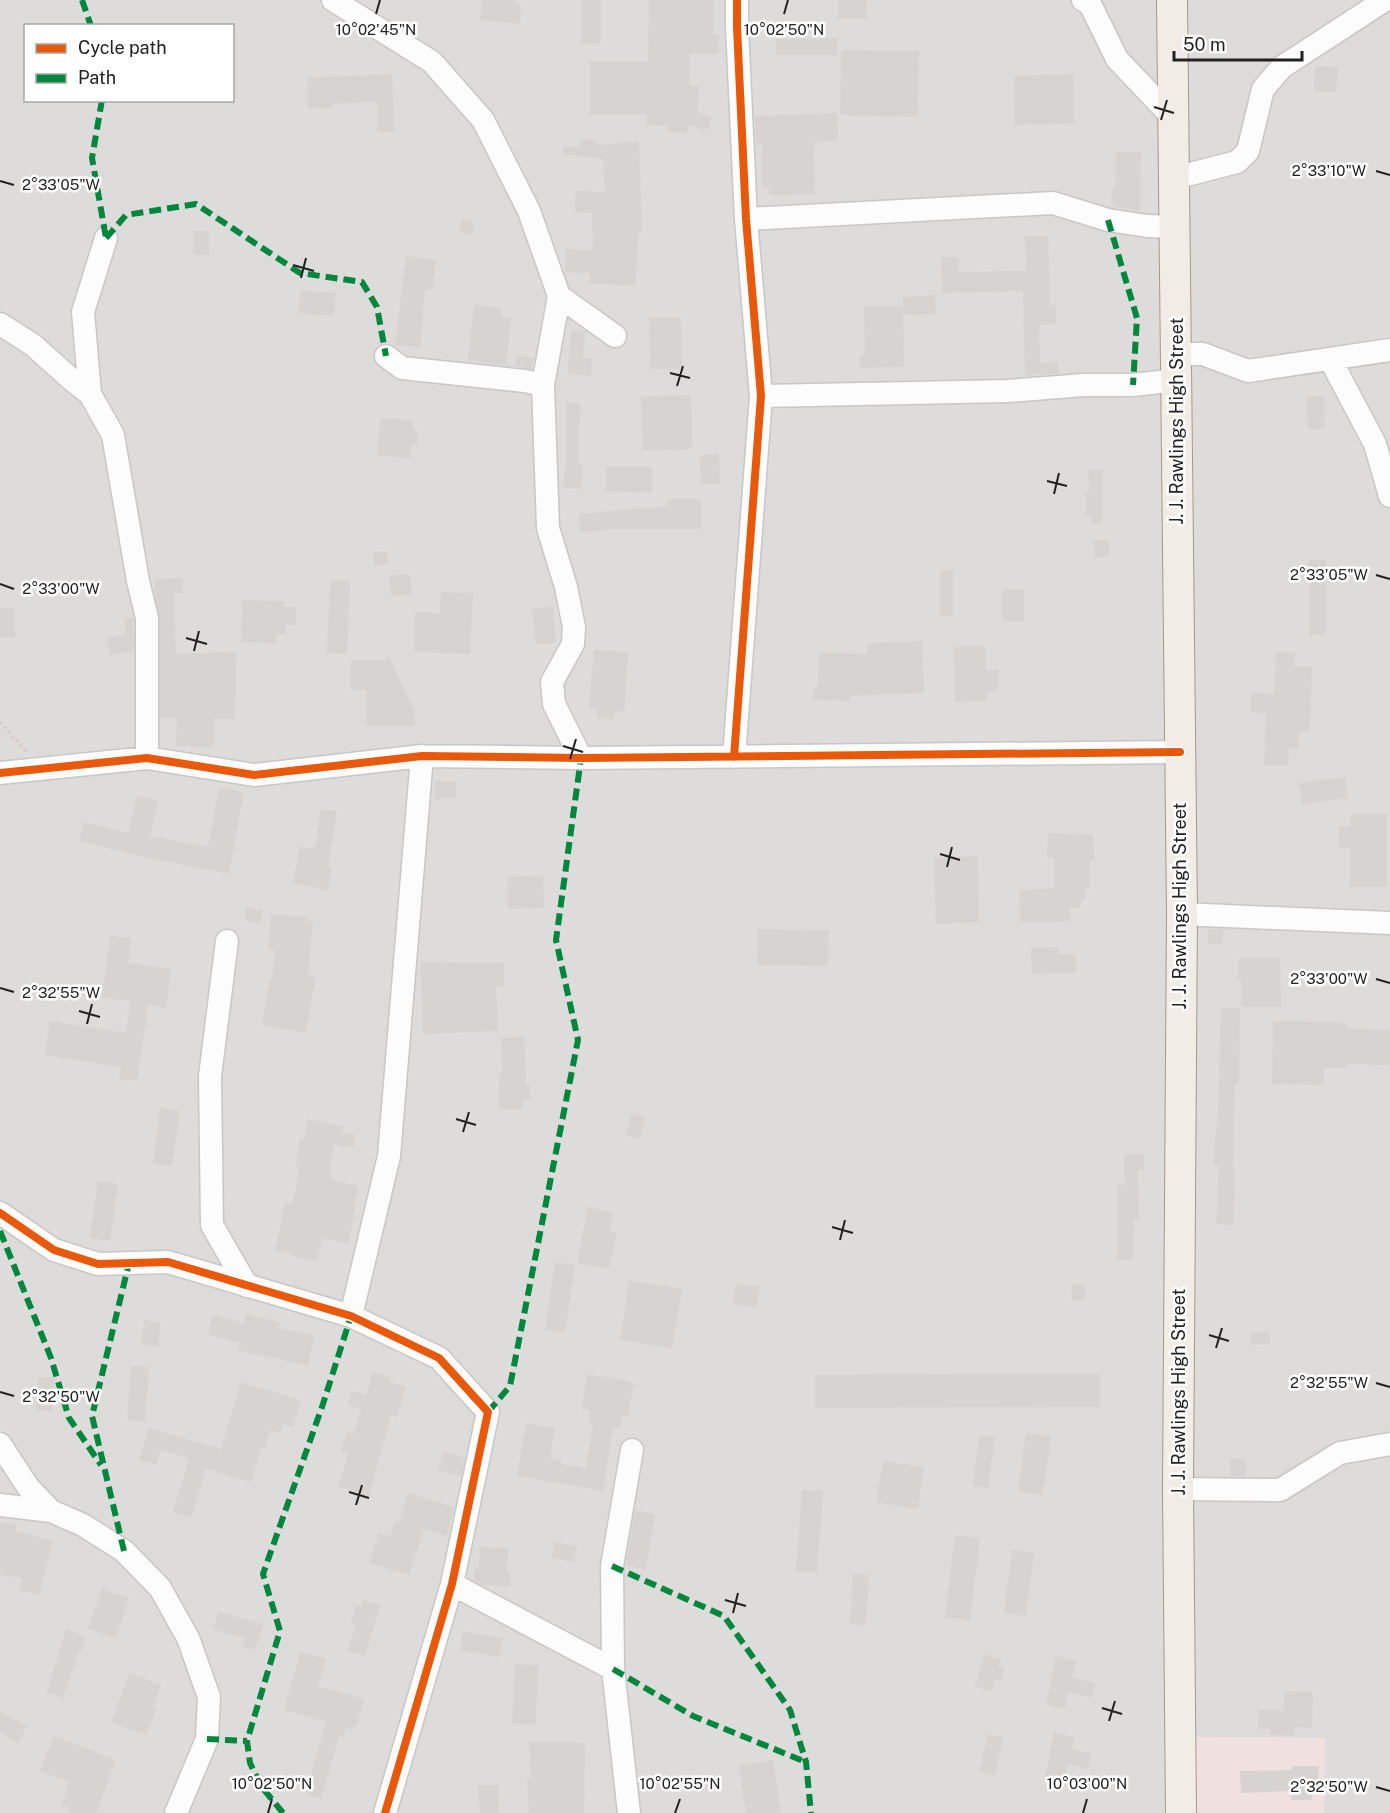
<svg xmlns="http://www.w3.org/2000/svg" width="1390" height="1813" font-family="'Public Sans',sans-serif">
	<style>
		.residential { fill: #dedcdb; fill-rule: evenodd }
		.commercial { fill: #f0e0df }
		.building { fill: #d6d3d0 }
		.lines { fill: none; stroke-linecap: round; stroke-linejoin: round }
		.minor-casing { stroke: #c8c7c5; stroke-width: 25 }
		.major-casing { stroke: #a69a85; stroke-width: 32 }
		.path { stroke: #d8c9c8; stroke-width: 3; stroke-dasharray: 3 3; stroke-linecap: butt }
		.minor { stroke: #fdfcfc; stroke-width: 22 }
		.major { stroke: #f2ece6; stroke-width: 30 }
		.quiet { stroke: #00873e; stroke-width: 6; stroke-dasharray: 12 6; stroke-linecap: butt }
		.cycleway-casing { stroke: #fff; stroke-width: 11 }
		.cycleway { stroke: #e8590c; stroke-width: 8 }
		.ticks { fill: none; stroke: #212121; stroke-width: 2 }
		.labels { text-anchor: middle; stroke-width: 5; stroke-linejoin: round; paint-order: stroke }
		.street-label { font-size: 18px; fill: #212121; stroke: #fff }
		.ticks-label { font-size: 15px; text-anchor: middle; fill: #212121; stroke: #fff; stroke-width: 5; stroke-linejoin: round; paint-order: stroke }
	</style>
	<rect width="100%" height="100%" fill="#efece9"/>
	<!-- residential -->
	<path class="residential" d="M0,0h1390v1813h-1390zM26,26h206v74h-206z"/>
	<!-- commercial -->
	<path class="commercial" d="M1193,1737l132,1 -1,75h-131z"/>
	<!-- building -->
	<path class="building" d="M482,0h33l-1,3 7,1 -1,20 -40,-4z
		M581,0h20v43l-20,1z
		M649,0h65l-1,34h6v20h-29l-1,31 10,1 -1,26 13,6 -1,8 -3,3 -3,1 -17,-5v8l-20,-1 1,-6 -22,-1 1,-10h-57v-54h58z
		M838,0h29l-1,19h-28z
		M837,38v17h-61v-16z
		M841,50l78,1 -1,66 -78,-2z
		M1315,66l23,1 -2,25 -22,-1z
		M392,74l2,58h-17v-30l-45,2v4l-24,1 -1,-31z
		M1073,74l1,49 -59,2 -1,-49z
		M837,113l1,28 -24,1 1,52 -46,1v-7h-7v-43h-6l-1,-29z
		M581,139l16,2v4l42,-3 3,91h-3l-4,53 -45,-3v-10l-25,-1 1,-23 27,1 -1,-37 -17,-1 1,-21 29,1 -2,-33 -40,-5v-7l17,-1z
		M1116,152h25l-1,59 -27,-4 -2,-18h4z
		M460 227a7 7 0 1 1 14 0a7 7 0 1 1-14 0Z
		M193,231h16v24h-16z
		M1025,236h23l2,69h6v19l-17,1 1,38 18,-1 1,11 -34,3 -2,-85 -81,2 -1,-36h18v15l67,-1z
		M406,256l30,4 -4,30 -7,-1 -5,58 -25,-2z
		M300,290l36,3 -2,23 -36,-3z
		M935,295l1,19 -32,1 -1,-18z
		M474,305l28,3 -1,9 10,1 -5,47 -38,-4z
		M864,306h39l1,61 -44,1v-13h5z
		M649,317h32l1,52h-32z
		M571,330l14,1 -2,27 9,1 -1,17 -24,-2z
		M517,356l17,2 -2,11 -16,-3z
		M691,395l1,54 -49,1 -2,-53z
		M1306,396h18l1,33h-17z
		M566,402l15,1 -2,22v39l4,1 -2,24 -18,-1 3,-25z
		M380,418l33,2v9l5,1 -1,15h-6v13l-34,-3z
		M719,454l1,30h-19l-1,-29z
		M606,467h46v26l-46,-2z
		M1102,470v54h-10l-1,-9h-5v-22h3l-1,-22z
		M667,499h34v30h-89l-32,3 -1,-18 88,-8z
		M1109,540v17h-14l-1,-16z
		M387,551l1,13 -14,2 -1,-14z
		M1309,560h17v75h-17z
		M940,570h13v46h-13z
		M410,574l2,20 -21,2 -2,-20z
		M183,578v15h-9l2,61 60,-2 -1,67h-21v28l-38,-1 1,-28h-17v-100l-5,-22v-17z
		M330,580l20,1 -3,73 -20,-1z
		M1002,589h22v32h-22z
		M441,592l32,1 -3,61 -56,-2 1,-40 25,1z
		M242,600l42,1v6h12v18h-10l-1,9h-8l-1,9 -35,-1z
		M553,607l3,36 -20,1 -4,-35z
		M0,608h15v29h-15z
		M133,617l1,34 -25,4 -2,-17 19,-3 -2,-17z
		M922,641l2,52 -74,3v5l-37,-1 1,-14h4l1,-33 48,1v-11z
		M986,646v24h12v21l-11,1v9l-32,1 -1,-55z
		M594,650l34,2 -4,60 -10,-1v8l-17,-1 1,-9 -9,-1z
		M1276,652l19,1 -1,14h18l-2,65h-11v17l-10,-1 -1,17h-24l2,-52 -15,-1v-19l23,1z
		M389,657l25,53 1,16h-48l-1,-36h-16l1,-30h33z
		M1345,777l3,21 -46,6 -3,-21z
		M435,781h21v17l-21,1z
		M219,787l25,5 -15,82 -80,-16 -70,-17 5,-19 44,11 9,-37 21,5 -8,35 58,11z
		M321,809l16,2 -9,56h4l-4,23 -35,-7 7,-37 15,3z
		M1350,814h37v73h-37v-39l-11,-1v-21h11z
		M1048,833l45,1 1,27h-5l1,28h-5v11h-4v8h-11v13l-50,1 -1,-32 35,-2v-30h-7z
		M978,856l1,66 -43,2 -2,-66z
		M543,876l1,32 -36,1 -1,-32z
		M246,908l17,2 -2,13 -16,-2z
		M271,914l36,3 -1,4 7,1 -5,53 8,1 -10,57 -44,-8 8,-46h2l3,-29h-7z
		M758,929l71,1 -1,36 -71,-1z
		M1208,929h15v15h-15z
		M110,936l21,2 -3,25 43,6 -5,39 -18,-3 -11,76 -18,-2 2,-12 -76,-12 5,-34 76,12 4,-32 -28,-3z
		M1059,947v7h17v19l-44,1 -1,-26z
		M1238,958h42l1,49h-40v-28h-3z
		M420,962l84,1v24l-8,-1 2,45 -75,3z
		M1221,1008h19l-1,76h-4l-2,86h2v22l-2,33 -17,-1 3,-58 -6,-1 4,-44h1z
		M1273,1021l52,1 22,2v5l43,1v35l-44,-1v4h-22l-1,17 -51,-1z
		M524,1037l2,47h4v15h-7v10h-25l2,-37h2l-1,-34z
		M160,1108l20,3 -8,55 -19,-2z
		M631,1114l14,3 -5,22 -14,-3z
		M307,1119l36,7 -1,6 14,3 -3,13 -19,-4 -5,30h4l-1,6 26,6 -9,58 -27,-6 -5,23 -27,-5 1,-3 -16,-3 10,-48 8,1 6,-36 -4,-1 5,-28 4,1z
		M1124,1154h20v16h-6l1,50h-5l-1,40h-16v-75h8z
		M98,1181l20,3 -8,57 -20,-3z
		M588,1207l25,6 -3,18 7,1 -8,37 -32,-6z
		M555,1262l20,3 -10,68 -20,-3z
		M629,1280l53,9 -10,59 -52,-8z
		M736,1284l24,3 -3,20 -24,-3z
		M1072,1284l14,1 -2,16 -13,-1z
		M246,1314l34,8 -1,6 35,8 -6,30 -70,-16 2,-7 -32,-8 5,-20 31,8z
		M144,1320l17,3 -3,23 -17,-2z
		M1269,1331l1,13 -19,1 -1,-13z
		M131,1366l18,1 -4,55 -18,-2z
		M372,1372l19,6 -2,4 17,5 -9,30 -6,-2 -22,81 -31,-10 10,-32 -7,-2 6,-20 7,2 7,-25 -13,-4 4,-14 14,4z
		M587,1374l47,8 -6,34 -6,-1 -2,13 -7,-1 -10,64 -86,-15 9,-53 29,5 -5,30 11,2 -1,4 26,4 7,-45 -5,-1 2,-12 -8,-1z
		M1100,1374v33l-285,1v-33z
		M39,1377l16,1 -3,34 -16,-2z
		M241,1382l60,18 -8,27 -10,-3 -3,9 -10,-3 -5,18 -4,-1 -10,35 -45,-13 -15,49 -18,-6 16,-54 -29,-8 -4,15 -17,-5 10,-32 72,21z
		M1026,1433l25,3 -8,59 -25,-3z
		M979,1435l16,2 -7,51 -15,-2z
		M443,1452l22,6 -4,18 -23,-6z
		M1230,1459h16v17h-16z
		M883,1461l41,6 -6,42 -42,-7z
		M802,1490l21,1 -6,82 -21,-2z
		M408,1493l46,14 -7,29 -23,-7 -15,46 -40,-12 10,-30 12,3 4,-14 4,1z
		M635,1510l20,4 -9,55 -20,-3z
		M0,1522l16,2 -1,7 38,10 -14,54 -20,-5 3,-12 -22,-3z
		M955,1535l25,3 -10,82 -25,-3z
		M554,1542l23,4 -3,16 -22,-4z
		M480,1547l28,1 -1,23h3v15l-27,-1 -9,-5v-11l5,1z
		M1012,1550l22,3 -8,63 -22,-3z
		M853,1574l16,1 -3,50 -16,-1z
		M102,1589l27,9 -13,40 -28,-9z
		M363,1600l17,5 -15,51 -17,-5 8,-27 -5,-1 5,-18 5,2z
		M218,1612l46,12 -9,26 -13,-4 3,-8 -32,-9z
		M66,1629l20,8 -5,15 -2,-1 -16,47 -16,-6z
		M463,1631l40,7 -4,19 -39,-7z
		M300,1652l26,7 -8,27 46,13 -8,28 -4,-1 -1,3 -5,-1 -3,10 -4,-2 -18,63 -16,-5 21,-72 -42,-12z
		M985,1654l16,5 -2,7 5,2 -3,13 -6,-2 -4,13 -16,-6z
		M1056,1656l20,5 -4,17 23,5 -4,15 -23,-5 -3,16 -19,-4z
		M515,1664l24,1 -4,60 -23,-2z
		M129,1673l32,12 -8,22 4,1 -11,27 -35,-13z
		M1285,1691l28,1 -1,36 -18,-1v9l-24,-1v-6h-12l1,-19 25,1z
		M0,1711l27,15 -9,17 -18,-11z
		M1054,1733l20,4 -2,12 19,4 -3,16 -20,-4 -3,16 -20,-5z
		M988,1734l15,3 -8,38 -16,-3z
		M54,1736l62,24 -20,53h-29l2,-6 -7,-2 7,-23 -29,-11z
		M529,1742l56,1 -1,70h-55l-2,-35h4z
		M773,1760l8,53h-35l-7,-47z
		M1292,1766h27l-1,24h-5l-1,10h-21l1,-9 -51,2 -1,-22 52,-1z
		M478,1785h20l1,28h-19z"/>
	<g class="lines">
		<defs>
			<path id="minor" d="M333,0l99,62 51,58 46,91 30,85 56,40
				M1083,0l7,4 27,55 57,60
				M1175,178l62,-16 11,-11 15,-62 19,-22 103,-67
				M746,219l307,-16 55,17 39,6 28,1
				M106,238l-23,74 7,82 23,41 25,146 9,37v140
				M559,296l-16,89 5,143 18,59 8,40 -1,17 -21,38 2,22 27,54
				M0,324l33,21 39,35 18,14
				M1177,354h26l45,17 142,-21
				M386,356l16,12 123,13 18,4
				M1330,359l45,85 15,52
				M761,396l247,-5 76,-6h49l44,-5
				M734,757l27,-361 -15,-177 -9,-192v-27
				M0,773l147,-15 107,17 168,-19 159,2 599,-6
				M1182,914l208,9
				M227,941l-17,135 2,149 35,61
				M0,1213l54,37 44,14 70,-2 183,54 88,42 49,54 -36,172 -67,229
				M351,1316l38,-160 33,-400
				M0,1444l28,43 23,24
				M1178,1489l102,1 60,-37 50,-9
				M0,1505l51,6 32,14 41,26 36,37 28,50 21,59 -2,42 -31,74
				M452,1584l161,85
				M629,1813l-16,-144 -1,-103 20,-116"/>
			<path id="major" d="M1172,0l10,914 -4,575 3,324"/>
		</defs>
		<!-- minor casing -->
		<use href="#minor" class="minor-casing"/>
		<!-- major casing -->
		<use href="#major" class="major-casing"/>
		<!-- path -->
		<path class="path" d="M0,722l26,29"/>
		<!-- minor -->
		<use href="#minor" class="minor"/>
		<!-- major -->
		<use href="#major" class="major"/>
		<!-- quiet -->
		<path class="quiet" d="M82,0l9,26
			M102,100l-10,58 14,80
			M1108,220l29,98 -4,67
			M106,238l20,-23 70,-11 104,69 62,9 15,25 9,49
			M0,1231l51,127 18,60 32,47
			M488,1412l22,-26 68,-346 -22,-100 25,-182
			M124,1551l-32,-135 37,-153
			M612,1566l112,50 66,94 16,52 5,51
			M613,1669l80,47 113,46
			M207,1739l40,2
			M283,1813l-22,-27 -11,-23 -3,-22 33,-110 -17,-57 60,-170 28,-88"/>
		<defs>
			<path id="cycleway" d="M734,757l27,-361 -15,-177 -9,-192v-27
				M0,773l147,-15 107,17 168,-19 159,2 599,-6
				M0,1213l54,37 44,14 70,-2 183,54 88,42 49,54 -36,172 -67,229"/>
		</defs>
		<!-- cycleway casing -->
		<use href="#cycleway" class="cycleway-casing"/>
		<!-- cycleway -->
		<use href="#cycleway" class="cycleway"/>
	</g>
	<!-- ticks -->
	<path class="ticks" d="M376,14l4,-14M784,14l4,-14M1154,107l20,6M1161,120l6,-20M1376,171l14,4M0,181l14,4M293,265l21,6M301,278l5,-20M670,373l20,5M677,386l6,-20M1047,481l20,5M1054,494l5,-21M1376,575l14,4M0,584l14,5M186,638l21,6M194,651l5,-20M563,746l20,6M570,759l6,-20M940,854l20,6M947,867l5,-20M1376,979l14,4M0,988l14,4M79,1011l21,6M87,1024l5,-20M456,1119l20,6M463,1132l6,-20M832,1227l21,6M840,1240l5,-20M1209,1335l20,6M1216,1348l6,-20M1376,1383l14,4M0,1392l14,4M349,1492l20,6M356,1505l6,-20M725,1600l21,6M733,1613l5,-20M1102,1708l20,6M1109,1721l6,-20M1376,1787l14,4M268,1813l4,-14M675,1813l5,-14M1083,1813l4,-14"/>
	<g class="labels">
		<!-- street labels -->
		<g class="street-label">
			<text transform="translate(1177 421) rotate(-90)" y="6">J. J. Rawlings High Street</text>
			<text transform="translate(1180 906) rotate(-90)" y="6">J. J. Rawlings High Street</text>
			<text transform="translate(1179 1392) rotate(-90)" y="6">J. J. Rawlings High Street</text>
		</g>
	</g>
	<g class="ticks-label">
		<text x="376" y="35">10°02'45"N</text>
		<text x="784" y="35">10°02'50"N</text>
		<text x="1329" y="176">2°33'10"W</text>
		<text x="61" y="190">2°33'05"W</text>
		<text x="1329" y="580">2°33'05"W</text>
		<text x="61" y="594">2°33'00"W</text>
		<text x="1329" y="984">2°33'00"W</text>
		<text x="61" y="998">2°32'55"W</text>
		<text x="1329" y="1388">2°32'55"W</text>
		<text x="61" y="1402">2°32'50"W</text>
		<text x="272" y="1789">10°02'50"N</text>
		<text x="680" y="1789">10°02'55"N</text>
		<text x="1087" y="1789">10°03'00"N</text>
		<text x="1329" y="1792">2°32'50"W</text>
	</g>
	<!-- legend -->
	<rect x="24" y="24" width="210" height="78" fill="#ffffff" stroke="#a6a6a6" stroke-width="1.5"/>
	<rect x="36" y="44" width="30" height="9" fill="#e8590c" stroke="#a6a6a6" stroke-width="1.5"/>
	<text x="78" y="54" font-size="18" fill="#212121">Cycle path</text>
	<rect x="36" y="74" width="30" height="9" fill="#00873e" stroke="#a6a6a6" stroke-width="1.5"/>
	<text x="78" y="84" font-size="18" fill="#212121">Path</text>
	<!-- scale -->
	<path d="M1174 51v9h128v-9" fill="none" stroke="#212121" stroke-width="3"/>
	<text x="1183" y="51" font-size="18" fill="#212121" stroke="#ffffff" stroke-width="4.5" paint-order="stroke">50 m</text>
</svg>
